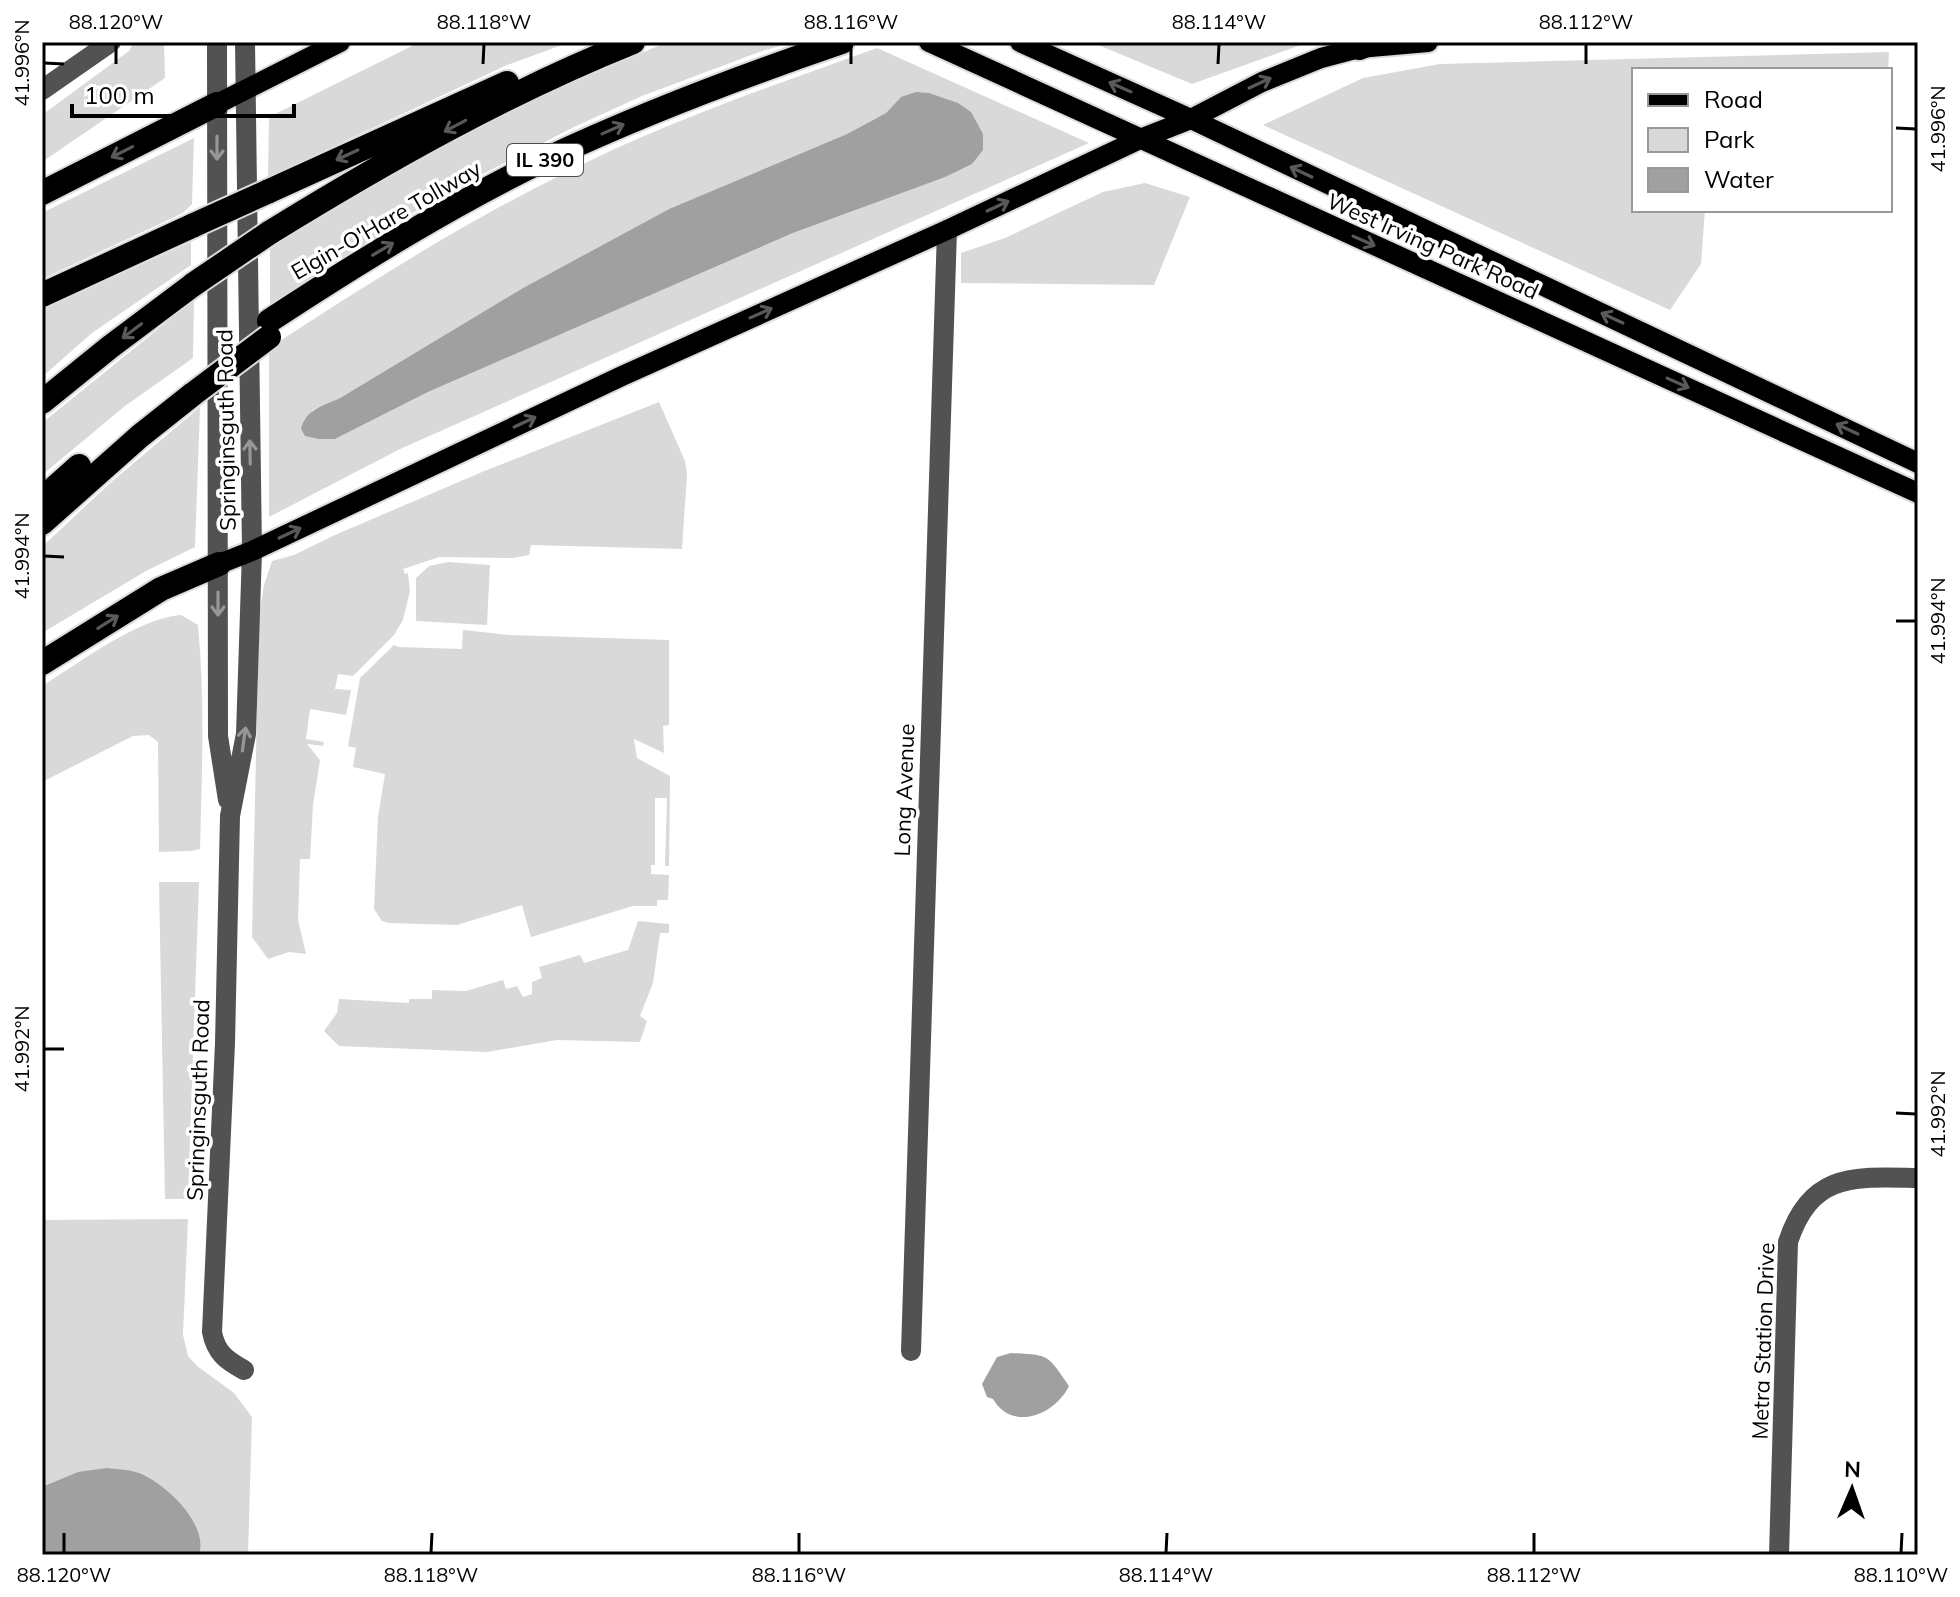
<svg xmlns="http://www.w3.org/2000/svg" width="1960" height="1597" font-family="Mulish,sans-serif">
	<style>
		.green { fill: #d9d9d9; fill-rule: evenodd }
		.water { fill: #a0a0a0 }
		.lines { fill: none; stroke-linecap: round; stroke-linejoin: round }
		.major-casing { stroke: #dbdbdb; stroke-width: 24 }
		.highway-casing { stroke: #dbdbdb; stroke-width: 28 }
		.minor { stroke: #525252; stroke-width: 20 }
		.major { stroke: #000; stroke-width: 20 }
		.highway { stroke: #000; stroke-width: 24 }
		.highway-bridge-casing { stroke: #dbdbdb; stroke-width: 28; stroke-linecap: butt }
		.highway-bridge { stroke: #000; stroke-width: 24 }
		.oneway { stroke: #595959 }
		.oneway2 { stroke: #979797 }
		.ticks { fill: none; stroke: #000; stroke-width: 3 }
		.labels { text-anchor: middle; stroke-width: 7; stroke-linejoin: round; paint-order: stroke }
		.shield { fill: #fff; stroke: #4c4c4c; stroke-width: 2 }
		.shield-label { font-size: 20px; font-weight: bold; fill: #000 }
		.street-label { font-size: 22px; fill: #000; stroke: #fff }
		.neatline { fill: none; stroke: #000; stroke-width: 3 }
		.ticks-label { font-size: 20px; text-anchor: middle; fill: #000 }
	</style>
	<rect width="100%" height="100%" fill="#fff"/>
	<!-- green -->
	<path class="green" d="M134,42h30l1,36 -123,84v-47l87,-64z
		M420,42h150l-63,23 -239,112 1,-60z
		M668,42h126l-32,9 -120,45 -68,31 -136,70 -168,107v-56c73,-44 147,-90 224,-129 57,-28 116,-53 174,-77z
		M1091,42h218l-117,42z
		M877,48l212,95 -689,306 -131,68v-169c97,-63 194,-125 298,-176 99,-50 205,-86 310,-124zM901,97l-43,112 -65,24 -365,159 -93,47h-17l-12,-3 -5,-7 12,-19 27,-12 183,-110 146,-79 178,-75 39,-21z
		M1889,52l-1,18h-254v140h71l-4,54 -31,46 -407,-185 100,-47 77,-14z
		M194,138l-2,66 -9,9 -141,66v-66z
		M1145,183l45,14 -36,88 -193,-2v-30l44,-15 98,-46z
		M191,242v23l-99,68 -50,44v-67z
		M194,300l-1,58 -68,48 -83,69v-52z
		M659,402l26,59 2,13 -5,75 -151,-4 -2,10 -16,3 -74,-1 -36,12 2,5 3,-1 2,18 -7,29 -9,15 -41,41 -15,-2 -3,15 16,1 -5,25 -36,-6 -4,30 18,3 -1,4 -16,-2 13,16 -7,45 -3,54h-10l-2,61 8,34 -17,-2 -21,7 -16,-22 7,-321 5,-31 8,-24 22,-6 41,-20 147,-63z
		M200,407l-5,140 -49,24 -104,62v-86l68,-64z
		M448,562l42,3 -3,60 -71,-4v-43l13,-12z
		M181,615l17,10c7,75 4,148 2,224l-10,2 -31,1 -1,-110 -9,-7 -16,1 -91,46v-96c37,-23 96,-68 139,-71z
		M463,630l46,5 160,5v85l-6,1 1,27 -30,-14 3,19 33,18 -1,90h-4l2,-68h-12v67h-4v9l18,1 -1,25h-11v6h-24l-102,31 -9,-32 -65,20 -68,-2 -7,-2 -8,-12 4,-92 7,-43 -32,-7 3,-19 -8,-2 12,-68 34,-33 5,2 63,2z
		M159,882h40l-11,317h-23z
		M638,921l31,3v9h-9l-7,50 -13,33 7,5 -7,21 -83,-2 -70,12 -148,-6 -15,-15 13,-18 2,-14 70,4v-4h23v-9l34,1 37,-11 3,9 11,-3 6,11 9,-3v-12l10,-4 -3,-11 41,-12 4,8 44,-13z
		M188,1219l-5,116 5,21 9,10 37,27 18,24 -4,138h-206v-335z"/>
	<!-- water -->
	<path class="water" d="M916,92l13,1 29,10 13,9 12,22v16l-11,14 -27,13 -152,56 -365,159 -93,47h-17l-13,-3 -4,-7c5,-20 22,-23 39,-31l183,-110 146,-79 178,-75 39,-21 15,-16z
		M1011,1353c39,2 36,1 58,33 -14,29 -57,46 -76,13l-6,-2 -5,-13 15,-27z
		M107,1468c10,1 23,2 32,5 27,11 70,51 60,82h-157v-68l36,-15z"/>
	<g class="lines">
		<defs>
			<path id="major" d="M929,42l989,451
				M1020,42l171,77 727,344
				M217,104l123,-62
				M219,564l33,-13 370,-175 325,-146 193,-91 51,-20 71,-37 59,-24 38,-10 69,-6"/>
			<path id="highway" d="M1359,48l15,-6
				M267,192l240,-109
				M42,193l175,-89
				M269,233c117,-72 237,-140 364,-191
				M42,295l152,-70
				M269,321c90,-59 182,-116 279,-163 96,-45 194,-82 294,-116
				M42,402l68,-55 84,-63
				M42,499l37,-33
				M42,523l98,-87 53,-42
				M42,663l119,-74 58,-25"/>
		</defs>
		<!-- major casing -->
		<use href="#major" class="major-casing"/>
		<!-- highway casing -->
		<use href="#highway" class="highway-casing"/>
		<!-- minor -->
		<path class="minor" d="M217,42l1,694 10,64
			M42,90l69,-48
			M911,1351l36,-1121
			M244,1370c-18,-10 -28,-17 -32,-38l13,-289 5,-227 16,-82 6,-183 -7,-509
			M1779,1555l9,-313c23,-71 68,-65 130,-64"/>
		<!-- major -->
		<use href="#major" class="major"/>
		<!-- highway -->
		<use href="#highway" class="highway"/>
		<defs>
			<path id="highway-bridge" d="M194,225l73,-33
				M194,284l75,-51
				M193,394l76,-57"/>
		</defs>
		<!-- highway-bridge casing -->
		<use href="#highway-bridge" class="highway-bridge-casing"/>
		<!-- highway-bridge -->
		<use href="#highway-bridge" class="highway-bridge"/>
	</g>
	<!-- one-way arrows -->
	<defs><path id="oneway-shaft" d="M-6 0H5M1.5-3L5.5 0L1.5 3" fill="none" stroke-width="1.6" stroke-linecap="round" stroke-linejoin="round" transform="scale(2)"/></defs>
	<g class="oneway">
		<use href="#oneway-shaft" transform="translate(1260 83) rotate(-25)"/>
		<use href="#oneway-shaft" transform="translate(1120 87) rotate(-156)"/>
		<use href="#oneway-shaft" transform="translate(455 126) rotate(152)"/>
		<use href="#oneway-shaft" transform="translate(613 129) rotate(-24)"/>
		<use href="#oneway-shaft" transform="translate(122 152) rotate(153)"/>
		<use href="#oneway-shaft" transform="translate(347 155) rotate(155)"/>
		<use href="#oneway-shaft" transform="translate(1301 172) rotate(-155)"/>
		<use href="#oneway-shaft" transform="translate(998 206) rotate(-25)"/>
		<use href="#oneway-shaft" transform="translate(1364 241) rotate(24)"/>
		<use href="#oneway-shaft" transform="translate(383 249) rotate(-31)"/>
		<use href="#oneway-shaft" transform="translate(761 313) rotate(-24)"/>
		<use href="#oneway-shaft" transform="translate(1612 318) rotate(-155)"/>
		<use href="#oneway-shaft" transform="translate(132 331) rotate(143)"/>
		<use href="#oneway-shaft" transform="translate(1678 383) rotate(24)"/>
		<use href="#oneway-shaft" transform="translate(525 422) rotate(-25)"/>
		<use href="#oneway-shaft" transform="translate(1847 429) rotate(-155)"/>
		<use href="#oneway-shaft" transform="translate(290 533) rotate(-25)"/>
		<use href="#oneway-shaft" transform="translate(108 622) rotate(-32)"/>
	</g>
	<g class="oneway2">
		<use href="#oneway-shaft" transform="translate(217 148) rotate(90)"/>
		<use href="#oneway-shaft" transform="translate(250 452) rotate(-91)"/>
		<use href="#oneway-shaft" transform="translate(218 604) rotate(90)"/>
		<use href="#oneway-shaft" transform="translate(244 739) rotate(-82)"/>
	</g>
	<!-- ticks -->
	<path class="ticks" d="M44,63l20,1M116,64v-20M483,64l1,-20M851,64v-20M1218,64l1,-20M1586,64v-20M1896,128l20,1M44,556l20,1M1896,621h20M44,1049h20M1896,1113l20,1M64,1553v-20M431,1553l1,-20M799,1553v-20M1166,1553l1,-20M1534,1553v-20M1901,1553l1,-20"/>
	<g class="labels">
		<!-- shield labels -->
		<rect class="shield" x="507" y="144" width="76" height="32" rx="6"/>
		<g class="shield-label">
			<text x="545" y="167">IL 390</text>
		</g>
		<!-- street labels -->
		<g class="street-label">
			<text transform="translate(386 220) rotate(-30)" y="8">Elgin-O'Hare Tollway</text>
			<text transform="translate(1433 246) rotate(24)" y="8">West Irving Park Road</text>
			<text transform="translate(226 430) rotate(-91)" y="8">Springinsguth Road</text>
			<text transform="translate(904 790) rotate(-88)" y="8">Long Avenue</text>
			<text transform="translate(198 1100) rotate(-88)" y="8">Springinsguth Road</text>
			<text transform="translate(1763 1341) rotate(-88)" y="8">Metra Station Drive</text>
		</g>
	</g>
	<!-- border -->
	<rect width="1960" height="1597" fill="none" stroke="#ffffff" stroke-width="88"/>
	<!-- legend -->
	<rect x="1632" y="68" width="260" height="144" fill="#ffffff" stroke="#999999" stroke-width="2"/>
	<rect x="1648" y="94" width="40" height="12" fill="#000000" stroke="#999999" stroke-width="2"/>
	<text x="1704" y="108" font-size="24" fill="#000000">Road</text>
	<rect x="1648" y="128" width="40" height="24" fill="#d9d9d9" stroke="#999999" stroke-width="2"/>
	<text x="1704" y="148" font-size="24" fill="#000000">Park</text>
	<rect x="1648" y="168" width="40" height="24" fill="#a0a0a0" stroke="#999999" stroke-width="2"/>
	<text x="1704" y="188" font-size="24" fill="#000000">Water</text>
	<!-- north arrow -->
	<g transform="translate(1852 1489) rotate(2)" stroke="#ffffff" stroke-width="6" paint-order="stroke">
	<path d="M0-6L14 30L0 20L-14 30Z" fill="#000000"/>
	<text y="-12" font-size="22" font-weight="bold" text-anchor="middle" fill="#000000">N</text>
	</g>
	<!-- scale -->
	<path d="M72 104v12h222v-12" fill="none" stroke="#000000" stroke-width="4"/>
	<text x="84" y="104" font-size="24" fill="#000000" stroke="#ffffff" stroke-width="6" paint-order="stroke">100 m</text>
	<rect x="44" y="44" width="1872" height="1509" class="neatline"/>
	<g class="ticks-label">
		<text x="116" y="29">88.120°W</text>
		<text x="484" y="29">88.118°W</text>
		<text x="851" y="29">88.116°W</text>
		<text x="1219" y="29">88.114°W</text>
		<text x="1586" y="29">88.112°W</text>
		<text transform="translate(22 63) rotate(-90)" y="7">41.996°N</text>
		<text transform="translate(1938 129) rotate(-90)" y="7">41.996°N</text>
		<text transform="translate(22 556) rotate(-90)" y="7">41.994°N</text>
		<text transform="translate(1938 621) rotate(-90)" y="7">41.994°N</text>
		<text transform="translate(22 1049) rotate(-90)" y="7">41.992°N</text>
		<text transform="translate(1938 1114) rotate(-90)" y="7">41.992°N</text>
		<text x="64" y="1582">88.120°W</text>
		<text x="431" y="1582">88.118°W</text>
		<text x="799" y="1582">88.116°W</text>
		<text x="1166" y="1582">88.114°W</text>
		<text x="1534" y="1582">88.112°W</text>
		<text x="1901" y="1582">88.110°W</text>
	</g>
</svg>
